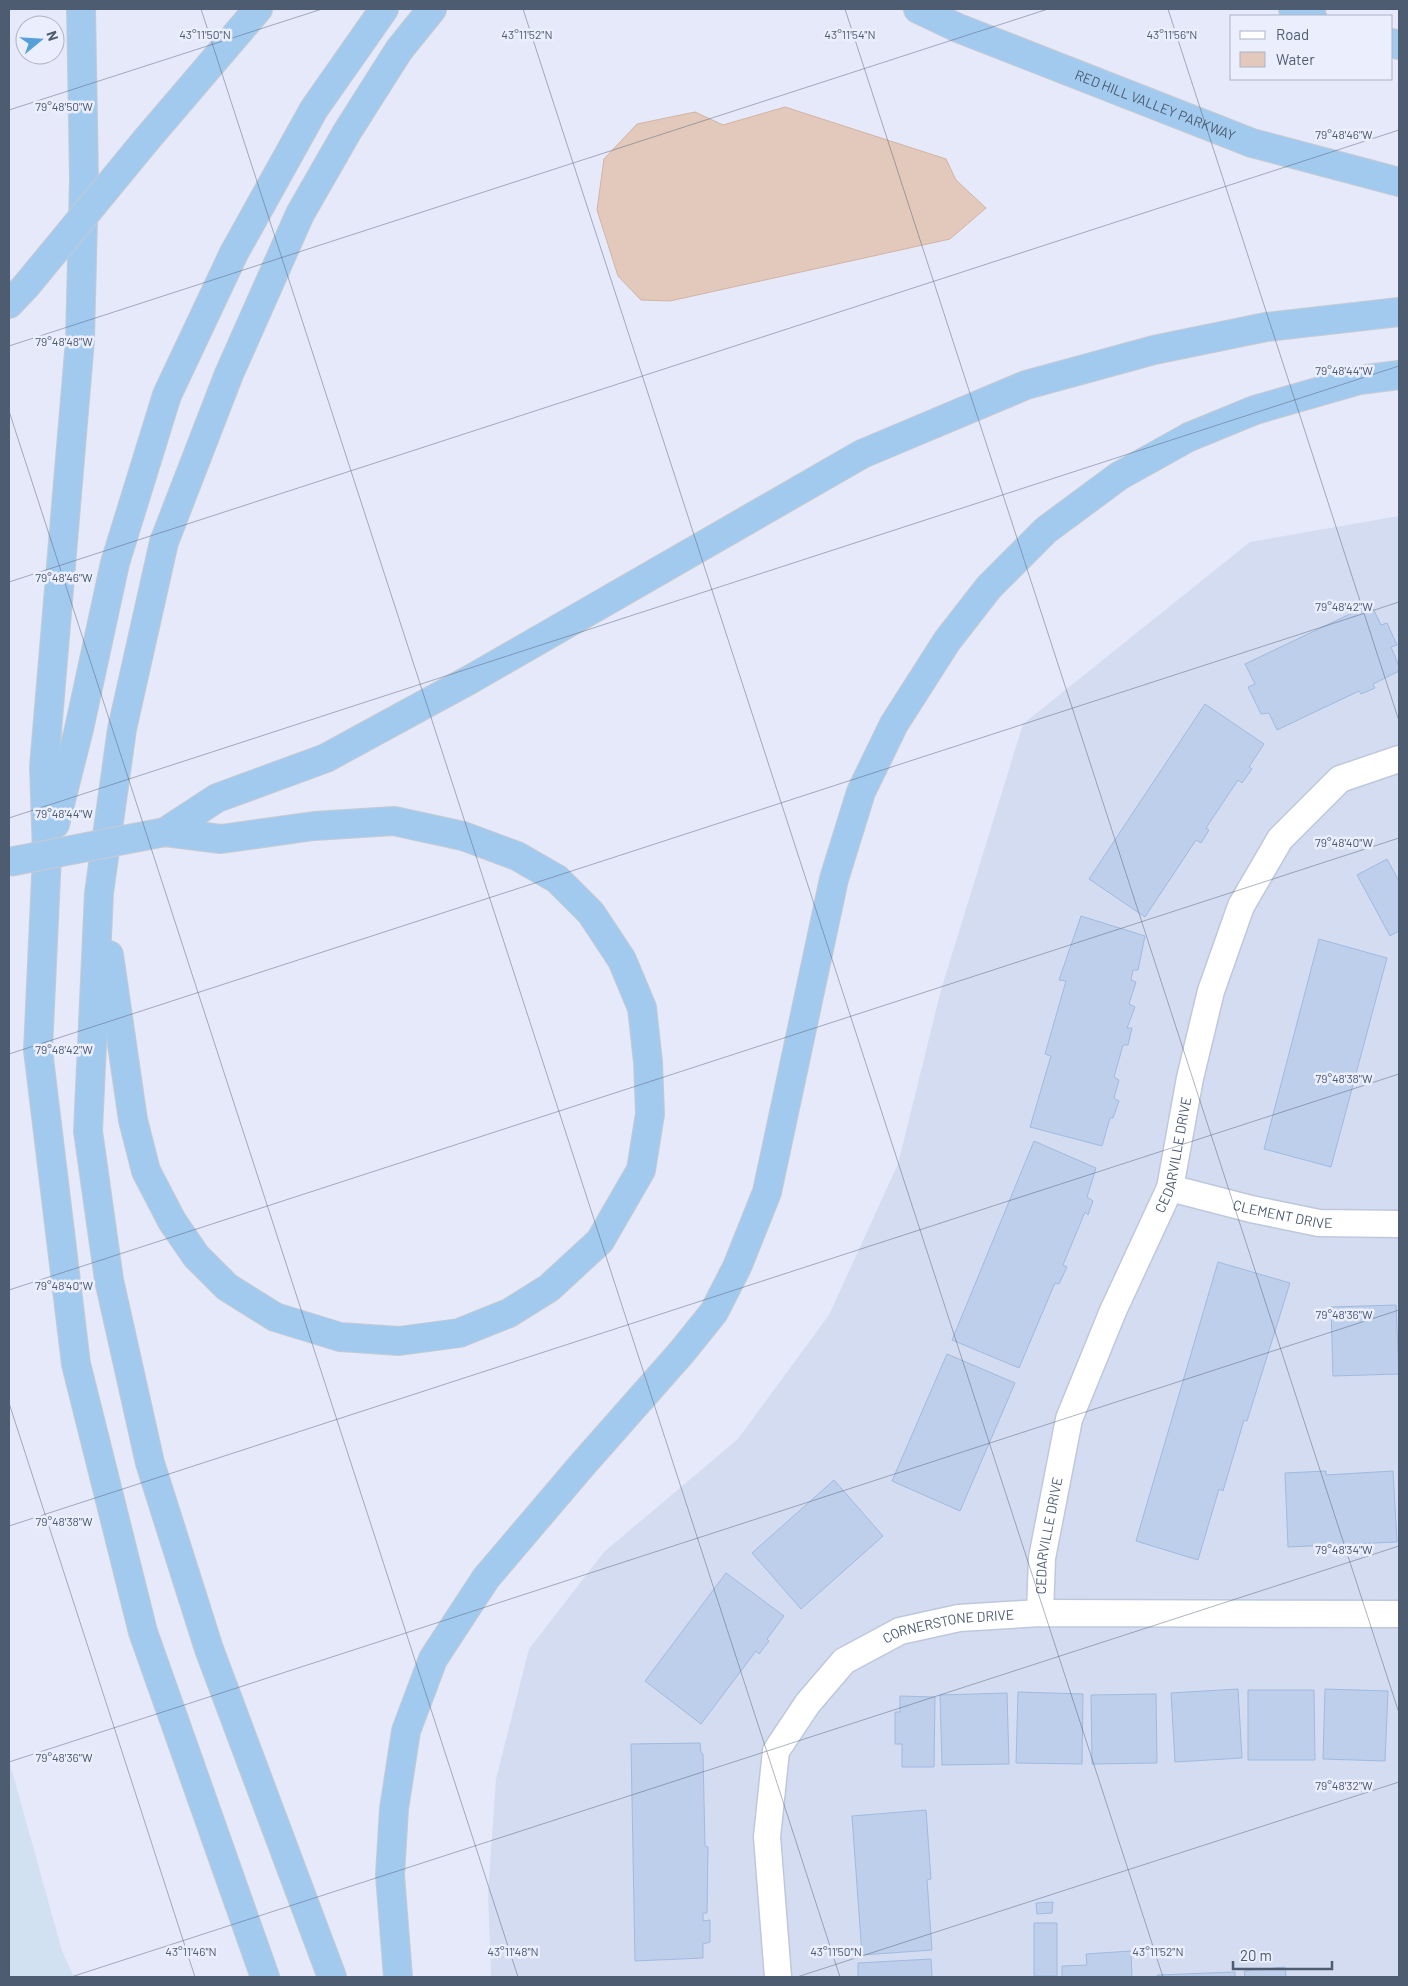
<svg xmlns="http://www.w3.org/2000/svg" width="1408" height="1986" font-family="Barlow,sans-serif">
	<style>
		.residential { fill: #d4dcf1 }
		.commercial { fill: #d2e1f1 }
		.water { fill: #e2c9bc; stroke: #d3b4a3 }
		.building { fill: #bdcfeb; stroke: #a1bade }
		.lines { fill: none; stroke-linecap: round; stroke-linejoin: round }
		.minor-casing { stroke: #bfc8db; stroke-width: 29 }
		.motorway-casing { stroke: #c6cbd2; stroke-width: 30 }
		.minor { stroke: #fff; stroke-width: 26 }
		.motorway { stroke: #a2caef; stroke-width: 28 }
		.motorway-bridge-casing { stroke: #c6cbd2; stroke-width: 30; stroke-linecap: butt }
		.motorway-bridge { stroke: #a2caef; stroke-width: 28 }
		.ticks { fill: none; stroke: #4d5c71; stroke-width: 1; stroke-opacity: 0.45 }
		.labels { text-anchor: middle; stroke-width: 5; stroke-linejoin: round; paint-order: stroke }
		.street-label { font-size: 14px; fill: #4d5c71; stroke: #ebeefd }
		.ticks-label { font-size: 12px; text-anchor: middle; fill: #4d5c71; stroke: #ebeefd; stroke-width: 5; stroke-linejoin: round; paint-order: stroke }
	</style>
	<rect width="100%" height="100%" fill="#e5e9fa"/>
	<!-- residential -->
	<path class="residential" d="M1399,516v1461h-908l-3,-84 8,-114 33,-130 75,-97 134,-113 91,-124 69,-151 43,-174 82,-266 227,-182z"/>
	<!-- commercial -->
	<path class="commercial" d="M9,1760l53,191 12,26h-65z"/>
	<!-- water -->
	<path class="water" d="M785,107l161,52 10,21 30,28 -36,31 -280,62 -29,-1 -23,-24 -21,-66 7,-51 33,-35 58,-12 28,13z"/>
	<!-- building -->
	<path class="building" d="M1371,604l10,21 6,-2 10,22 -6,2 8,19v5l-26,13 2,4 -14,6 -2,-3 -82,39 -8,-17 -8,1 -13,-27 7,-3 -10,-20z
		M1205,704l59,40 -15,23 3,2 -10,14 -4,-3 -32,48 3,2 -8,13 -5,-3 -51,77 -56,-38z
		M1387,859l12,22v50l-9,5 -33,-61z
		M1081,916l64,20 -7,34h-5l-2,10 5,2 -7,22 6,3 -8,21h5l-4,17h-5l-9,32 5,3 -5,18 5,3 -6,17h-3l-8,28 -72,-19 21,-71 -6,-2 21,-73 -7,-1z
		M1319,939l68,19 -56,209 -67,-18z
		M1034,1141l62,27 -9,29 6,4 -5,14 -3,-3 -22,53 4,2 -8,17 -4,-1 -36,85 -67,-28z
		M1218,1262l72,21 -43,138 -3,-1 -21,71 -4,-2 -21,71 -62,-19z
		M1396,1305l3,69 -66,2 -2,-69z
		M947,1354l68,29 -55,128 -68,-30z
		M1326,1471v4l67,-4 4,71 -109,5 -3,-74z
		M834,1480l49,56 -82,73 -49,-56z
		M726,1573l58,43 -17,23 2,2 -10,13 -3,-3 -55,73 -56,-43z
		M1238,1689l4,69 -67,4 -4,-69z
		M1325,1689l63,2 -3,70 -62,-2z
		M1248,1690h66l1,70h-67z
		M1018,1692l65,2 -1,70 -66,-1z
		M1007,1693l2,71 -67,1 -2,-70z
		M1156,1694l1,69 -65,1 -1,-69z
		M900,1696l35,1 -1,70h-32v-23h-7v-32h5z
		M700,1743l1,9 2,2 2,92 3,1 -1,66h-4v8l7,-1v22l-7,2v14l-68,3 -4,-217z
		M926,1810l5,69 -4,1 5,70 -70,5 -10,-139z
		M1053,1902l-1,11 -15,1 -1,-11z
		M1034,1923h23v53h-23z
		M1131,1951l1,26h-70v-11l25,-1 -1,-11z
		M931,1959l1,18h-74v-14z
		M1285,1967l1,10h-41l-1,-6z
		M1235,1972v5h-77l-1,-2z"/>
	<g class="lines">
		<defs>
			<g id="minor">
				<path id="s1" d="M1170,1188l81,21 68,14 80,1"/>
				<path id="s2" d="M1040,1613l2,-55 27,-139 44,-108 57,-123 20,-110 21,-87 30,-85 39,-67 60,-60 59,-20"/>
				<path id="s3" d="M778,1977l-11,-140 9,-86 32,-48 36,-42 56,-30 59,-13 81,-5 359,1"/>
			</g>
			<g id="motorway">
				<path d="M81,9l3,170 -4,161 -36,427 3,88 -9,195 38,314 67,268 122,345"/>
				<path id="s4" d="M918,9l40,19 294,115 147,39"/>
				<path d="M1293,9l19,7"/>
				<path d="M1392,43l7,2"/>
				<path d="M147,139l111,-130"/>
				<path d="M9,304l17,-18"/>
				<path d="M55,824l24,-95 36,-166 52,-168 67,-142 80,-144 70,-100"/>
				<path d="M165,832l52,-34 109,-40 145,-79 391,-225 164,-69 128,-35 112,-23 133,-15"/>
				<path d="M109,955l24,165 13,51 26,50 24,35 31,31 48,30 65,20 59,4 60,-8 50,-20 40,-25 51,-47 41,-71 9,-56 -2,-52 -6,-54 -20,-48 -31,-47 -34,-34 -40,-23 -54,-20 -69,-15 -80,5 -93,13 -56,-7"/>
				<path d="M332,1977l-123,-328 -59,-186 -41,-183 -21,-149 11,-238 23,-164 42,-187 65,-168 71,-160 47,-82 52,-82 33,-41"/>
				<path d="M398,1977l-8,-102 4,-66 12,-78 27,-72 53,-81 97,-114 98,-111 33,-41 23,-45 30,-75 67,-313 27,-87 33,-68 53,-83 42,-54 57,-57 73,-54 70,-39 66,-27 104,-30 40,-5"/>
			</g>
		</defs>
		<!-- minor casing -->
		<use href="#minor" class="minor-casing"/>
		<!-- motorway casing -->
		<use href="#motorway" class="motorway-casing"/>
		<!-- minor -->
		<use href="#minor" class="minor"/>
		<!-- motorway -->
		<use href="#motorway" class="motorway"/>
		<defs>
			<path id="motorway-bridge" d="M26,286l121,-147
				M9,862l156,-30"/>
		</defs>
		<!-- motorway-bridge casing -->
		<use href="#motorway-bridge" class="motorway-bridge-casing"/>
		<!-- motorway-bridge -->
		<use href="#motorway-bridge" class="motorway-bridge"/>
	</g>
	<!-- ticks -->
	<path class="ticks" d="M201,9l639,1968M523,9l640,1968M845,9l554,1704M1168,9l231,712M9,110l313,-101M9,346l1039,-337M9,411l509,1566M9,582l1390,-452M9,818l1390,-452M9,1054l1390,-452M9,1290l1390,-452M9,1403l186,574M9,1526l1390,-452M9,1762l1390,-452M71,1977l1328,-431M797,1977l602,-195"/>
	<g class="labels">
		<!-- street labels -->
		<g class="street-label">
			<text dy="5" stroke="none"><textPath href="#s4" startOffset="256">RED HILL VALLEY PARKWAY</textPath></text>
			<text dy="5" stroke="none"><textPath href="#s2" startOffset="482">CEDARVILLE DRIVE</textPath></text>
			<text dy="5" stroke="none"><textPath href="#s1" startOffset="116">CLEMENT DRIVE</textPath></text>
			<text dy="5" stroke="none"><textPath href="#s2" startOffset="78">CEDARVILLE DRIVE</textPath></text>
			<text dy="5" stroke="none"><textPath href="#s3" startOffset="452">CORNERSTONE DRIVE</textPath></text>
		</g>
	</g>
	<g class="ticks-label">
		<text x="205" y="39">43°11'50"N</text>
		<text x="527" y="39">43°11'52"N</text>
		<text x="850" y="39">43°11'54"N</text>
		<text x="1172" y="39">43°11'56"N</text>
		<text x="64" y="111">79°48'50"W</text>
		<text x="1344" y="139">79°48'46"W</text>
		<text x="64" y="346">79°48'48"W</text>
		<text x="1344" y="375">79°48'44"W</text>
		<text x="64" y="582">79°48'46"W</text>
		<text x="1344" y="611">79°48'42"W</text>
		<text x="64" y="818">79°48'44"W</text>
		<text x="1344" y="847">79°48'40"W</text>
		<text x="64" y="1054">79°48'42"W</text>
		<text x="1344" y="1083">79°48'38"W</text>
		<text x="64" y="1290">79°48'40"W</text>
		<text x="1344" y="1319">79°48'36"W</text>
		<text x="64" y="1526">79°48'38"W</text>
		<text x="1344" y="1554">79°48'34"W</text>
		<text x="64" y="1762">79°48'36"W</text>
		<text x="1344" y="1790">79°48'32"W</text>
		<text x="191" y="1956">43°11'46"N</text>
		<text x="513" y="1956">43°11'48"N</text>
		<text x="836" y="1956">43°11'50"N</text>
		<text x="1158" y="1956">43°11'52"N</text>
	</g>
	<!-- border -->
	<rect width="1408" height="1986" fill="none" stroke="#4d5c71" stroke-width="20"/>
	<!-- legend -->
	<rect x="1230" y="15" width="162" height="65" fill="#ebeefd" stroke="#acb4c5"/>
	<rect x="1240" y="31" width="25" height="8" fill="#ffffff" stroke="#acb4c5"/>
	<text x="1276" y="40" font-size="15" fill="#4d5c71">Road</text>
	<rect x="1240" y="52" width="25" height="15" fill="#e2c9bc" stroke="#acb4c5"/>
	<text x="1276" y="65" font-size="15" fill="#4d5c71">Water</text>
	<!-- north arrow -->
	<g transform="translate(40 40) rotate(72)"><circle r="24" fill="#ebeefd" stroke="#acb4c5"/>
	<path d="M0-4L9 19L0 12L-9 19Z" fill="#55a0d9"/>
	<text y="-8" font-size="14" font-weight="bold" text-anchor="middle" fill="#4d5c71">N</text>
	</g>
	<!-- scale -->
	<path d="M1233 1961v8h99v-8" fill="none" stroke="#4d5c71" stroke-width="2.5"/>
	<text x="1240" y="1961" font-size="15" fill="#4d5c71" stroke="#ebeefd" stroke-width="4" paint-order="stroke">20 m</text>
</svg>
